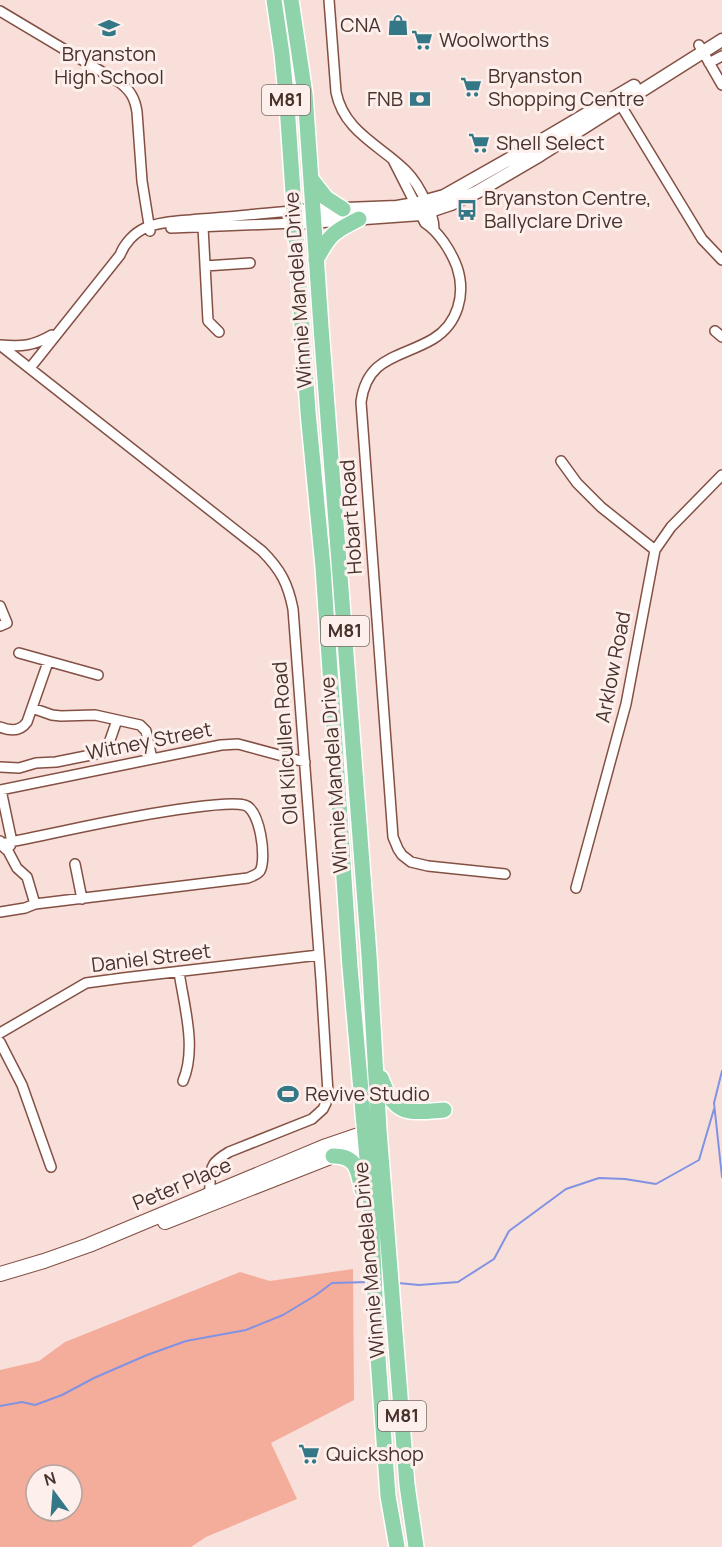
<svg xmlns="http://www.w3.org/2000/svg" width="722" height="1547" font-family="Manrope,sans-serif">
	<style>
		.green { fill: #f5ad9b; fill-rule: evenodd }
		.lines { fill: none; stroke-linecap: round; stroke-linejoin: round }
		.stream { stroke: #8292e2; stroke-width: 2 }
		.minor-casing { stroke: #845044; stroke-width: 12 }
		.tertiary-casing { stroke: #845044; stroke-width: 15 }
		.secondary-casing { stroke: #845044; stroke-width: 16 }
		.primary-casing { stroke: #fff; stroke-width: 18 }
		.minor { stroke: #fff; stroke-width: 9 }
		.tertiary { stroke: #fff; stroke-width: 12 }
		.secondary { stroke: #fff; stroke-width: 14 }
		.primary { stroke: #8fd3aa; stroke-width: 15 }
		.labels { text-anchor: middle; stroke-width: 6; stroke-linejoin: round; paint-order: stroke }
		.shield { fill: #fcefec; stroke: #7f6b66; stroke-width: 1.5 }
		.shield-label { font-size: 18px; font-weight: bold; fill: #4a322c }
		.poi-label { font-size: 20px; fill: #4a322c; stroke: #fcefec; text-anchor: start }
		.street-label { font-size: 20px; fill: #4a322c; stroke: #fcefec }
	</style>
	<rect width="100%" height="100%" fill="#f8dfd9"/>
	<!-- green -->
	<path class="green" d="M353,1269l1,131 -83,43 26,56 -91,38 -15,10h-191v-177l39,-9 26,-19 175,-70 30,9zM36,1475h36v36h-36z"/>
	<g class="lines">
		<!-- stream -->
		<path class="stream" d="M722,1071l-8,32 8,74
			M398,1283l21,2 39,-3 36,-23 15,-28 57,-42 33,-11 26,1 31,5 43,-24 15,-51
			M0,1406l22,-4 13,3 27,-10 32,-17 53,-23 39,-14 60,-11 37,-15 33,-20 16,-12 37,-1"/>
		<defs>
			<path id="minor" d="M329,0l7,92c8,40 44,53 70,79 9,9 15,20 20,31 4,9 8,17 8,27
				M0,11l119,71c11,8 16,16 18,30l5,69 8,50
				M699,45l23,40
				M709,63l13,-7
				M617,99l85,140 20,21
				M393,160l32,63c14,9 26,28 32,44 9,27 1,57 -24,72 -32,19 -66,17 -72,63l32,435 5,12 4,6 9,7 17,4 77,8
				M203,227l5,94 11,11
				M171,228l124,-5
				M205,266l45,-3
				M715,331l7,6
				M0,345l262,206c19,19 26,33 31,58l28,371 7,113 -2,10 -3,6 -11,10 -83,33c-15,9 -19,13 -19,31 0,6 -1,10 1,15
				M0,345c22,2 33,1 52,-10
				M30,368l90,-113c4,-11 14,-22 25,-27 15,-7 39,-7 55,-9 32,-2 63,-6 94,-8
				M561,461l16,22 24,24 54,43
				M0,606l7,17 -7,3
				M19,653l79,22
				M32,708l20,7 9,1 34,-1 45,10 6,6 6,28
				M0,727c10,4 20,5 27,-5l21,-60
				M0,767l19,1 17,-5 20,-1 45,-9 7,-7 9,-26
				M0,790l221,-45 17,-1 67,18
				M1,790l11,52 -2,4
				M0,841v3l8,7 9,17 10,9 8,27
				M0,844c63,-12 125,-28 189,-36 15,-2 42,-6 55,-3 16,3 23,54 16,66 -3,4 -8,5 -12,7l-213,26 -10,4 -25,4
				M75,864l7,35
				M576,888l50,-184 29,-154 16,-23 51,-52
				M179,972c5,34 18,76 4,109
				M0,1033l86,-50 37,-5 196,-23
				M0,1042l22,43 29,82"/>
			<path id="tertiary" d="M294,211l103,-4 18,-3 29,-8 90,-51 100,-59
				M295,223l126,-9 30,-10 26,-12 63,-37 182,-115"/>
			<path id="secondary" d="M165,1222l168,-66 42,-12
				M0,1274l44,-13 45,-16 237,-99 38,-13 9,-2"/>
			<path id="primary" d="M274,0l8,54 5,51 21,307 15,155 27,400 20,225 8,166 10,138 9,51
				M291,0l14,94 16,233 48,628 10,175 28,355 9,62
				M311,179l15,19 17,11
				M316,260c14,-26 17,-28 43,-41
				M381,1078c14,38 26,35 63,32
				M333,1156c24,0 25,14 29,34"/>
		</defs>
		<!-- minor casing -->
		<use href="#minor" class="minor-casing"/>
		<!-- tertiary casing -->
		<use href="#tertiary" class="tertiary-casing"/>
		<!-- secondary casing -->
		<use href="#secondary" class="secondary-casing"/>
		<!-- primary casing -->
		<use href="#primary" class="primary-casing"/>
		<!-- minor -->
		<use href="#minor" class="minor"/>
		<!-- tertiary -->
		<use href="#tertiary" class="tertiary"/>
		<!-- secondary -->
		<use href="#secondary" class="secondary"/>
		<!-- primary -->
		<use href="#primary" class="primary"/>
	</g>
	<!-- icons -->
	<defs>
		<symbol id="shop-bare" viewBox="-9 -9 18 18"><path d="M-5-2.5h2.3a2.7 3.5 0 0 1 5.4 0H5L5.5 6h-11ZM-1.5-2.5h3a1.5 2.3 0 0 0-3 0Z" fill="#347887" stroke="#fcefec" stroke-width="2.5" paint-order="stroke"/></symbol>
		<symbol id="school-bare" viewBox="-9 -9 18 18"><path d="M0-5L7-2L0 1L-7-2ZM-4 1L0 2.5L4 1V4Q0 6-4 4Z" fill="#347887" stroke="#fcefec" stroke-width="2.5" paint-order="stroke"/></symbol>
		<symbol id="supermarket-bare" viewBox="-9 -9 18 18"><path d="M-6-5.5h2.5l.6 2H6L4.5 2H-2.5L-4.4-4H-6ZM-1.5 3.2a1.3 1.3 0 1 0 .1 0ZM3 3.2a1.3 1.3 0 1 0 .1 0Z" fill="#347887" stroke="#fcefec" stroke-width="2.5" paint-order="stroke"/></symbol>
		<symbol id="bank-bare" viewBox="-9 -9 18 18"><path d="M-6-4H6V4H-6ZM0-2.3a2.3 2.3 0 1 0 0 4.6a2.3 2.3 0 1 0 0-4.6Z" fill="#347887" stroke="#fcefec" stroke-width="2.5" paint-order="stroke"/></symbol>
		<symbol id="bus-bare" viewBox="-9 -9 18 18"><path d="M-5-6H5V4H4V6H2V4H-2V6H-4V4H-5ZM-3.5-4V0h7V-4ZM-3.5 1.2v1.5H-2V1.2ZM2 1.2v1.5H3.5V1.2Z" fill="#347887" stroke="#fcefec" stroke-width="2.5" paint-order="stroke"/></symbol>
		<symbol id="stadium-bare" viewBox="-9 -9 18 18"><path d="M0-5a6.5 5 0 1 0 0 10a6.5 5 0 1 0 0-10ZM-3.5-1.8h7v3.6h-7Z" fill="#347887" stroke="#fcefec" stroke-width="2.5" paint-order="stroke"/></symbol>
	</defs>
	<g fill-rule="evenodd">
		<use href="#shop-bare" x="383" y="10" width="30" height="30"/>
		<use href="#school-bare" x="94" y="13" width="30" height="30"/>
		<use href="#supermarket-bare" x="407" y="25" width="30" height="30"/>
		<use href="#supermarket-bare" x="456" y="72" width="30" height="30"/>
		<use href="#bank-bare" x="405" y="84" width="30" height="30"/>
		<use href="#supermarket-bare" x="464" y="128" width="30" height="30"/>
		<use href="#bus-bare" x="452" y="195" width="30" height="30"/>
		<use href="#stadium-bare" x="273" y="1079" width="30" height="30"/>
		<use href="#supermarket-bare" x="294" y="1439" width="30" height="30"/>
	</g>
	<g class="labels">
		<!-- shield labels -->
		<g class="shield">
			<rect x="262" y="85" width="48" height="30" rx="4.5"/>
			<rect x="321" y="616" width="48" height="30" rx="4.5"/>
			<rect x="378" y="1401" width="48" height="30" rx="4.5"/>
		</g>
		<g class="shield-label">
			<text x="286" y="106">M81</text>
			<text x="345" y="637">M81</text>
			<text x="402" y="1422">M81</text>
		</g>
		<!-- poi labels -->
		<g class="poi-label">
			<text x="381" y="32" text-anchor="end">CNA</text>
			<text x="439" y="47">Woolworths</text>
			<text x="109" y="61" text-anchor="middle">Bryanston<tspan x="109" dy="23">High School</tspan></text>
			<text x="488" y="83">Bryanston<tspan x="488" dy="23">Shopping Centre</tspan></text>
			<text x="403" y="106" text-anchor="end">FNB</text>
			<text x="496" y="150">Shell Select</text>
			<text x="484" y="205">Bryanston Centre,<tspan x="484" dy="23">Ballyclare Drive</tspan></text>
			<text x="305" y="1101">Revive Studio</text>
			<text x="326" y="1461">Quickshop</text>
		</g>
		<!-- street labels -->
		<g class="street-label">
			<text transform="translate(298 290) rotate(-94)" y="7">Winnie Mandela Drive</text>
			<text transform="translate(351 517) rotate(-94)" y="7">Hobart Road</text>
			<text transform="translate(613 667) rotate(-79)" y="7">Arklow Road</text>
			<text transform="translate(149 741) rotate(-11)" y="7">Witney Street</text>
			<text transform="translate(285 743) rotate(-94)" y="7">Old Kilcullen Road</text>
			<text transform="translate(334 775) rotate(-94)" y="7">Winnie Mandela Drive</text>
			<text transform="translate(151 958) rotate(-7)" y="7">Daniel Street</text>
			<text transform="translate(182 1184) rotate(-23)" y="7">Peter Place</text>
			<text transform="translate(369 1260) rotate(-95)" y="7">Winnie Mandela Drive</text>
		</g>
	</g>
	<!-- north arrow -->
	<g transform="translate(54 1493) rotate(344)"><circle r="28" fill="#fcefec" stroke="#b5a39f" stroke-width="1.5"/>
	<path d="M0-4.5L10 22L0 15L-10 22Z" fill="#347887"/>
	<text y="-9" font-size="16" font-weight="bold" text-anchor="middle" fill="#4a322c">N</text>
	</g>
</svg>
